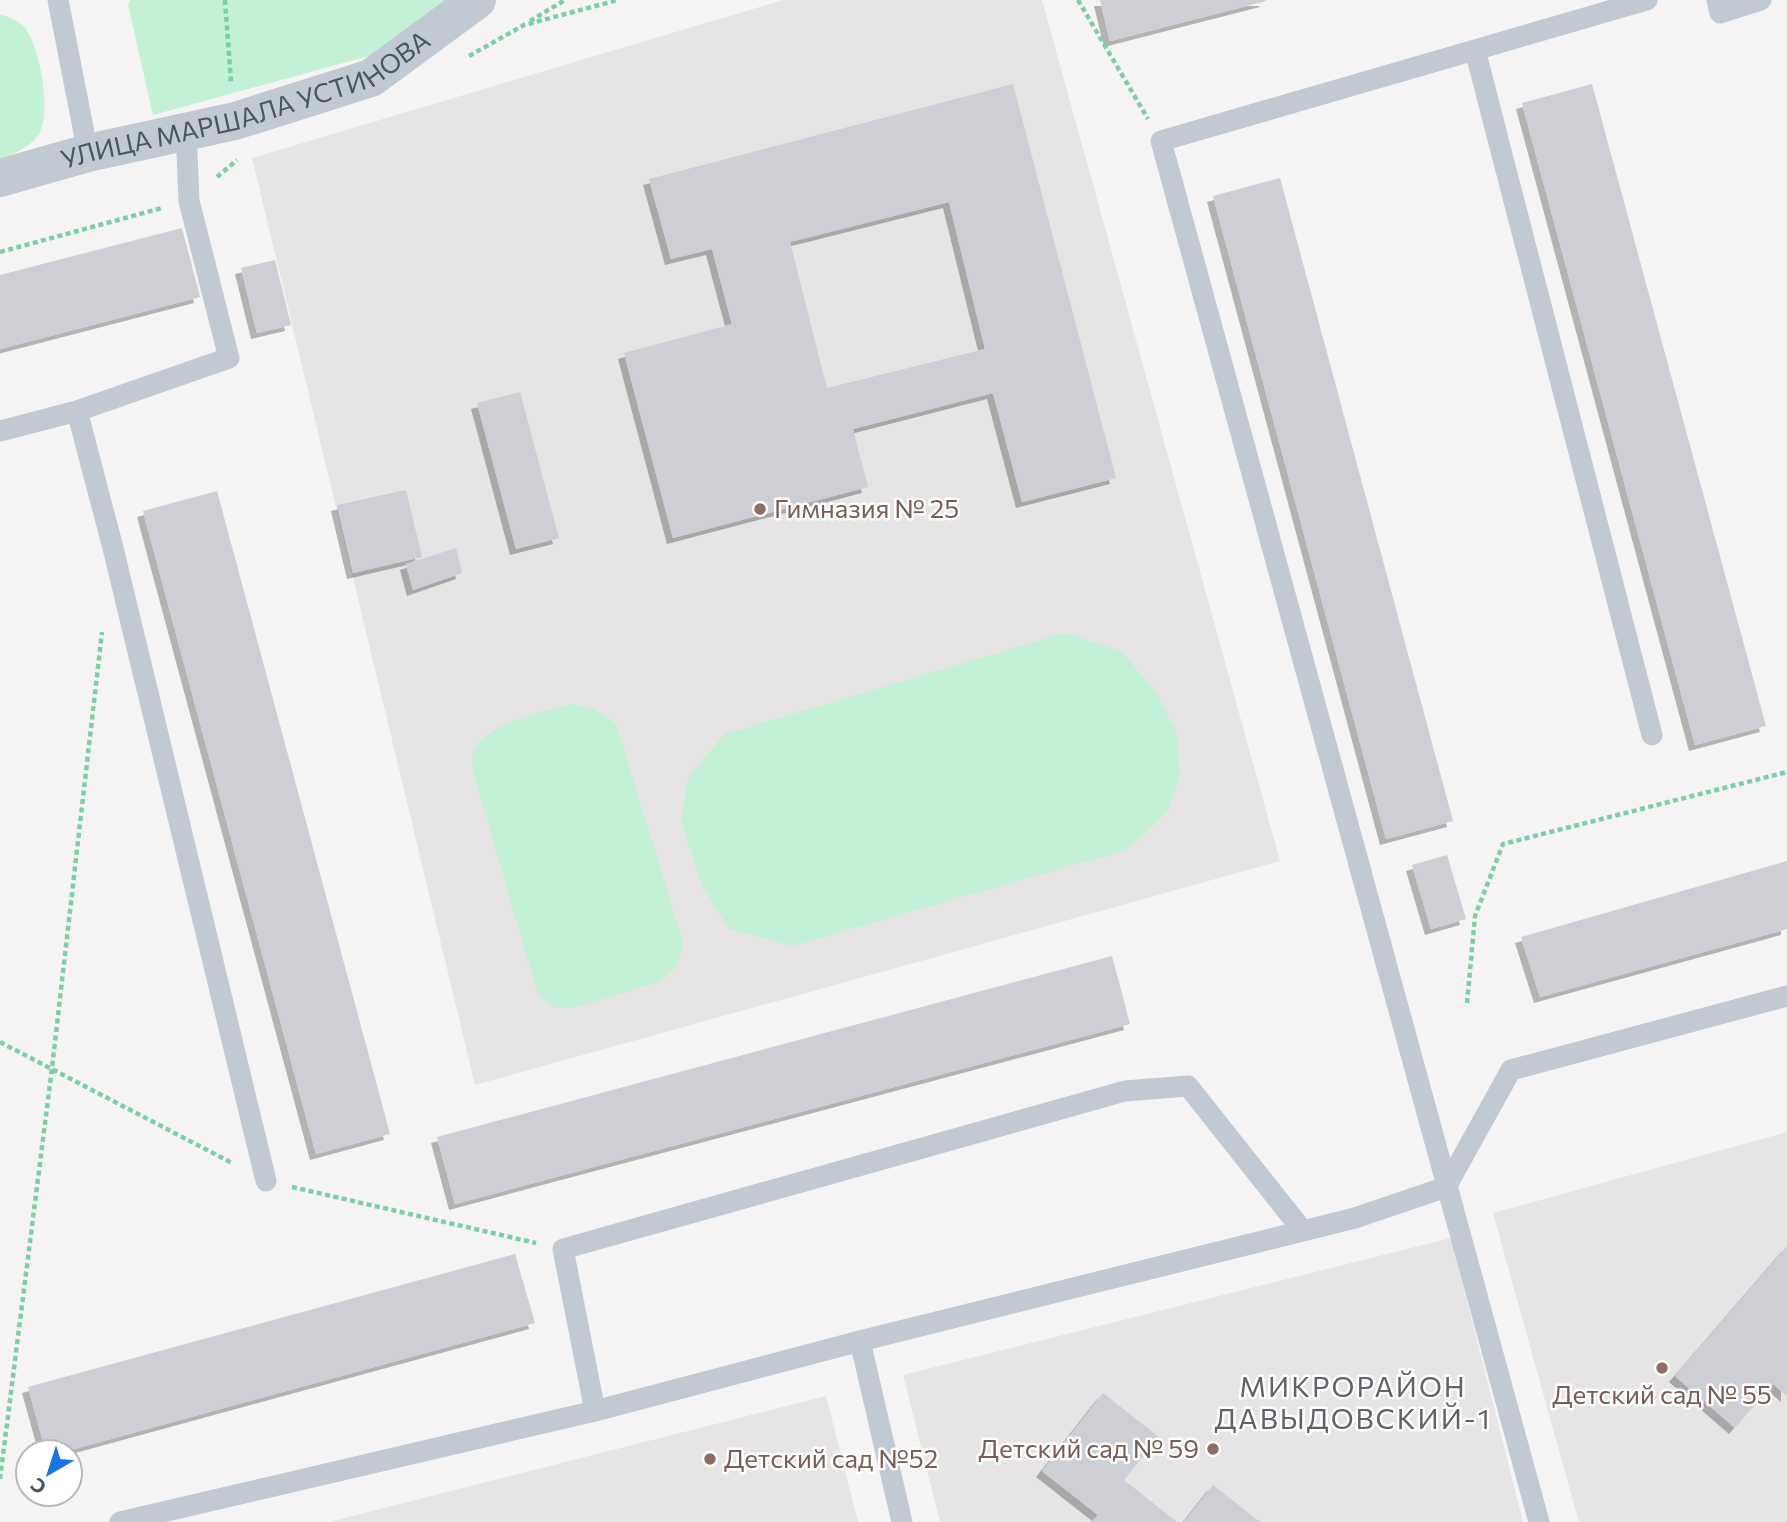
<svg xmlns="http://www.w3.org/2000/svg" width="1787" height="1522" font-family="Commissioner,sans-serif">
	<style>
		.education { fill: #e6e4e5 }
		.green { fill: #c3f1d5 }
		.building { fill: #cdcfd5; fill-rule: evenodd; filter: url(#shadow) }
		.lines { fill: none; stroke-linecap: round; stroke-linejoin: round }
		.path { stroke: #7ad0a6; stroke-width: 4.5; stroke-dasharray: 5 3.5; stroke-linecap: butt }
		.service { stroke: #c1cad2; stroke-width: 21 }
		.tertiary { stroke: #c1cad2; stroke-width: 38 }
		.education-dot { fill: #8d6e63; stroke: #fff; stroke-width: 2.5 }
		.labels { text-anchor: middle; stroke-width: 5; stroke-linejoin: round; paint-order: stroke }
		.street-label { font-size: 26px; fill: #4a5661; stroke: #fff }
		.education-label { font-size: 26px; fill: #785e54; stroke: #fff; text-anchor: start }
		.neighbourhood-label { font-size: 28px; letter-spacing: 2px; fill: #5f6368; stroke: #fff }
	</style>
	<defs>
		<filter id="shadow"><feDropShadow dx="-6" dy="6" stdDeviation="0" flood-color="#0004"/></filter>
	</defs>
	<rect width="100%" height="100%" fill="#f5f3f3"/>
	<!-- education -->
	<path class="education" d="M783,0h259l238,861 -805,224 -223,-927z
		M1787,1132v390h-208l-86,-309z
		M1451,1238l72,284h-583l-37,-147z
		M826,1396l32,126h-529z"/>
	<!-- green -->
	<path class="green" d="M130,0h329l-72,51 -234,64 -25,-110z
		M0,14c8,3 18,6 24,13 16,17 27,84 16,105 -8,15 -26,21 -40,28z
		M1065,633l56,18 34,40 21,40 4,44 -13,37 -41,38 -334,96 -63,-17 -27,-44 -21,-65 7,-43 37,-43z
		M570,704l23,4 23,16 67,218 -6,23 -16,16 -87,27h-20l-16,-13 -65,-224c0,-6 -2,-15 1,-21 12,-27 69,-37 96,-46z"/>
	<!-- building -->
	<path class="building" d="M1100,0h165l1,1 -156,40z
		M1013,84l103,394 -94,24 -29,-109 -140,36 15,58 -195,51 -49,-185 108,-29 -20,-75 -41,10 -22,-80zM949,202l36,147 -158,39 -37,-146z
		M1592,84l174,642 -71,19 -173,-642z
		M1280,178l173,643 -67,18 -173,-643z
		M182,228l18,69 -200,52v-74z
		M275,260l16,65 -34,8 -16,-65z
		M520,392l39,146 -43,11 -39,-146z
		M406,490l16,67 -69,16 -16,-68z
		M217,491l173,643 -74,20 -173,-643z
		M456,548l6,25 -49,17 -7,-26z
		M1447,855l19,64 -35,10 -19,-64z
		M1787,861v68l-247,68 -19,-60z
		M1112,956l18,68 -675,180 -18,-67z
		M1787,1246v150l-14,-12 -38,44 -60,-52z
		M515,1254l20,69 -472,129h-17l-18,-65z
		M1103,1393l56,44 -35,43 53,42h-85l6,-7 -56,-44z
		M1213,1485l47,37h-76z"/>
	<g class="lines">
		<!-- path -->
		<path class="path" d="M225,0l6,82
			M1078,0l70,119
			M530,21l35,-21
			M469,56l55,-31 94,-25
			M217,177l20,-17
			M0,252l162,-44
			M1467,1003l8,-87 28,-72 284,-72
			M0,1042l232,121
			M292,1187l244,56
			M0,1479l52,-411 50,-436"/>
		<!-- service -->
		<path class="service" d="M58,0l30,153
			M1717,0l3,13 41,-13
			M1475,50l177,685
			M77,411l152,-53 -40,-157 -3,-70
			M0,431l77,-20 35,133 154,637
			M860,1341l42,181
			M595,1411l265,-70 495,-123 91,-31 65,-117 276,-74
			M120,1522l475,-111 -32,-162 562,-158 63,-5 115,145
			M1539,1522l-378,-1381 486,-141"/>
		<!-- tertiary -->
		<path class="tertiary" id="s1" d="M0,178l88,-25 147,-32 136,-43 106,-78"/>
	</g>
	<!-- markers -->
	<g class="education-dot">
		<circle cx="760" cy="509" r="7"/>
		<circle cx="1662" cy="1368" r="7"/>
		<circle cx="1213" cy="1449" r="7"/>
		<circle cx="710" cy="1459" r="7"/>
	</g>
	<g class="labels">
		<!-- street labels -->
		<g class="street-label">
			<text dy="9" stroke="none"><textPath href="#s1" startOffset="259">УЛИЦА МАРШАЛА УСТИНОВА</textPath></text>
		</g>
		<!-- education labels -->
		<g class="education-label">
			<text x="774" y="518">Гимназия № 25</text>
			<text x="1662" y="1404" text-anchor="middle">Детский сад № 55</text>
			<text x="1199" y="1458" text-anchor="end">Детский сад № 59</text>
			<text x="724" y="1468">Детский сад №52</text>
		</g>
		<!-- neighbourhood labels -->
		<g class="neighbourhood-label">
			<text x="1353" y="1397">МИКРОРАЙОН<tspan x="1353" dy="32">ДАВЫДОВСКИЙ-1</tspan></text>
		</g>
	</g>
	<!-- north arrow -->
	<g transform="translate(49 1473) rotate(219)"><circle r="33" fill="#ffffff" stroke="#b7bbc0" stroke-width="2"/>
	<path d="M0-5L12 26L0 18L-12 26Z" fill="#1a73e8"/>
	<text y="-10" font-size="19" font-weight="bold" text-anchor="middle" fill="#4a5661">С</text>
	</g>
</svg>
